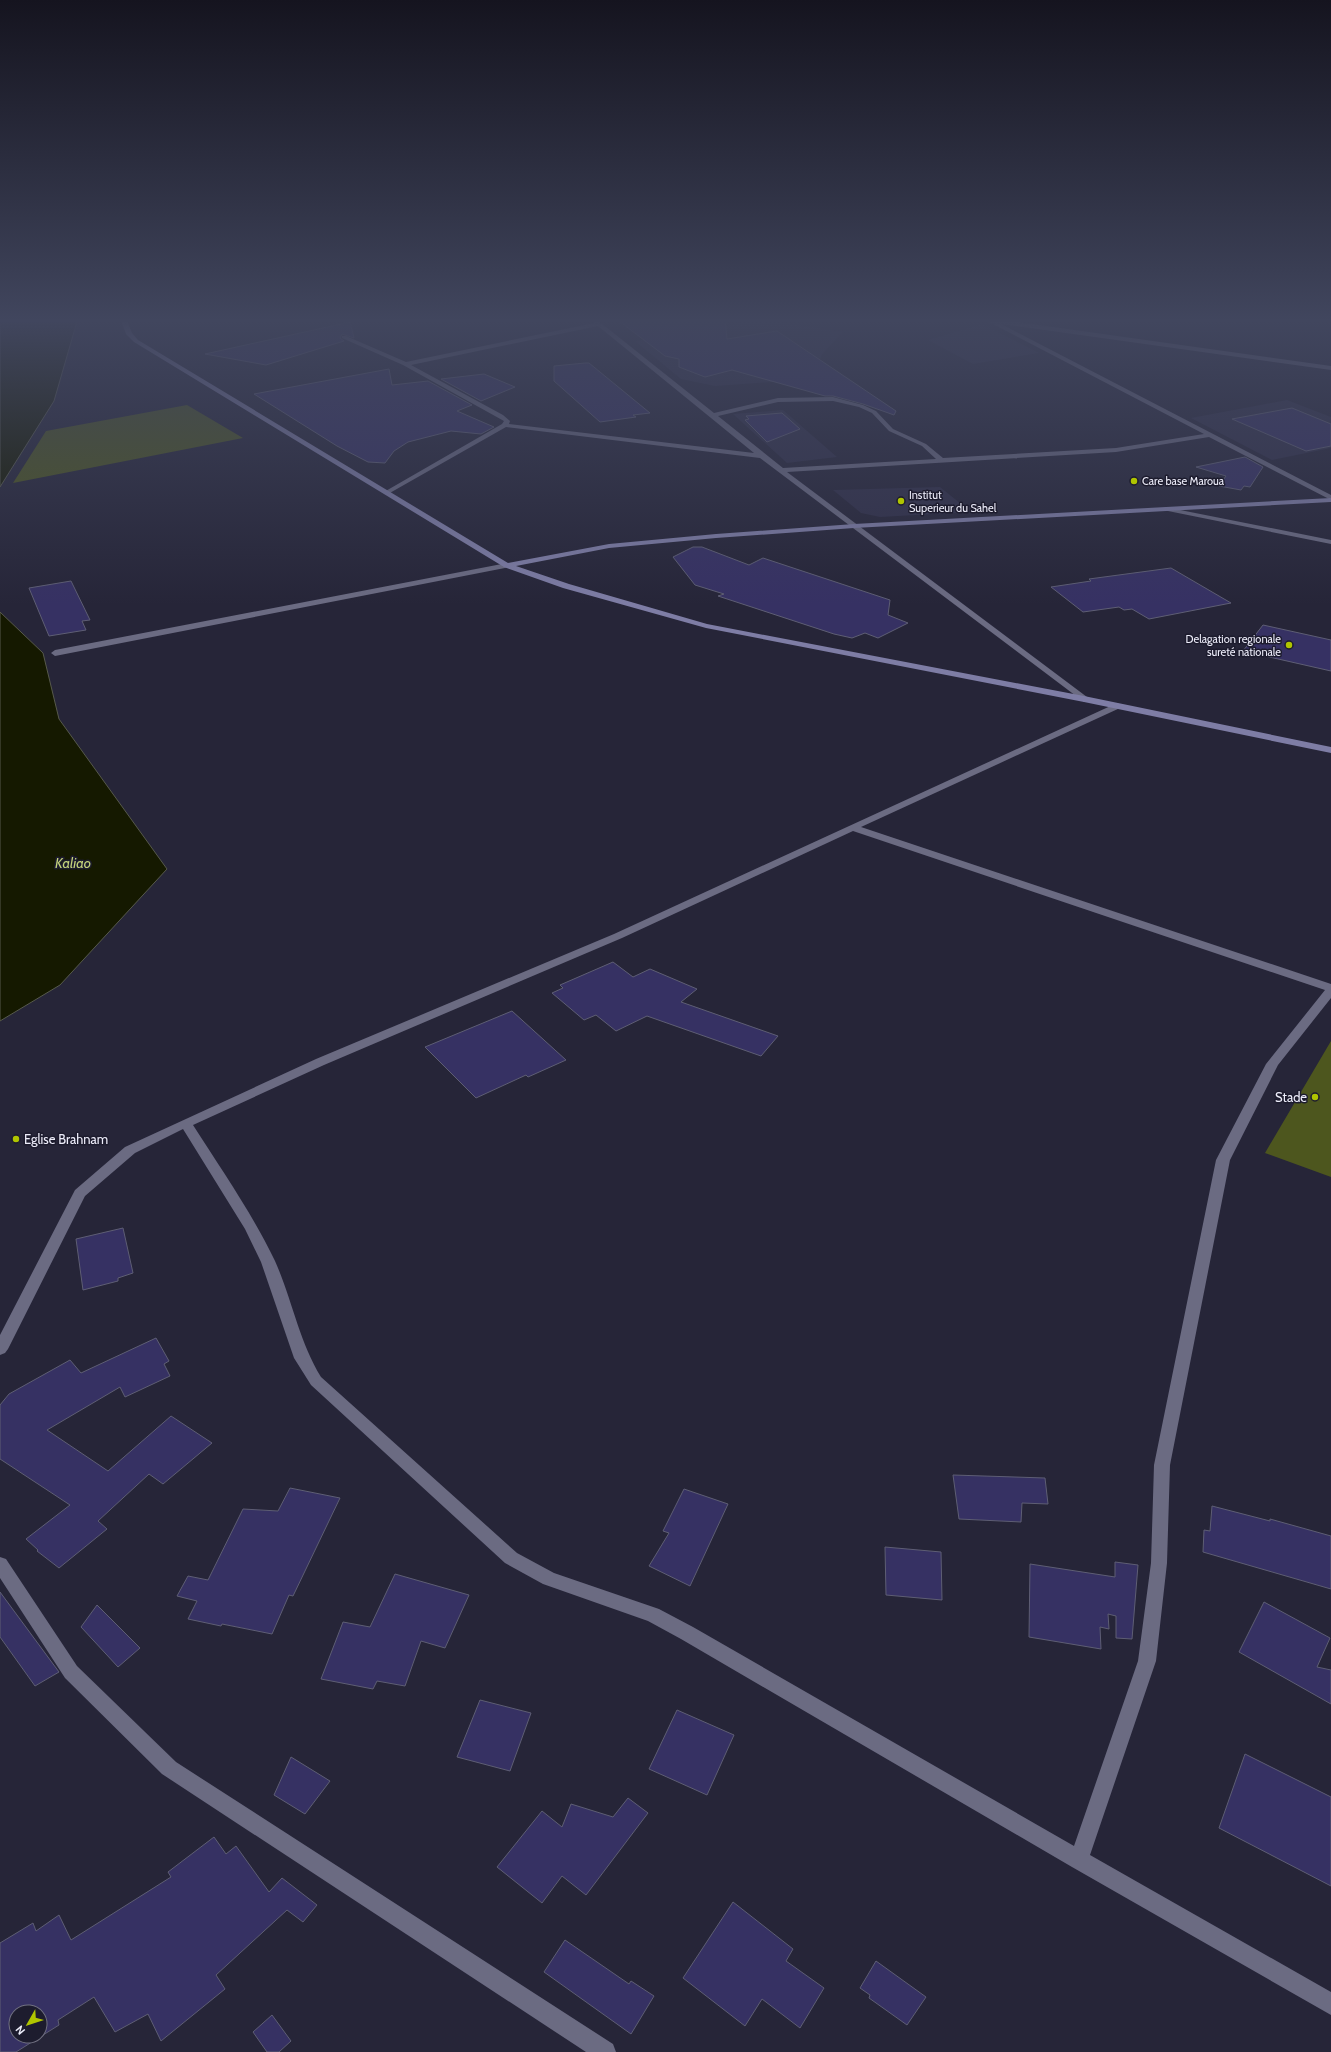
<svg xmlns="http://www.w3.org/2000/svg" width="1331" height="2052" font-family="Cabin,sans-serif">
	<style>
		.built { fill: #302f48 }
		.green { fill: #4d561e }
		.water { fill: #151900; stroke: #56594b }
		.building { fill: #363163; stroke: #5e5e74; fill-rule: evenodd }
		.lines { fill: none; stroke-linecap: round; stroke-linejoin: round }
		.street { fill: #6b6b82; fill-rule: evenodd }
		.secondary { fill: #7e7da5; fill-rule: evenodd }
		.poi-dot { fill: #b0c500; stroke: #1d1c2e; stroke-width: 1.5 }
		.labels { text-anchor: middle; stroke-width: 3; stroke-linejoin: round; paint-order: stroke }
		.far-poi-label { font-size: 11px; fill: #ededfa; stroke: #1d1c2e; text-anchor: start }
		.poi-label { font-size: 13px; fill: #ededfa; stroke: #1d1c2e; text-anchor: end }
		.water-label { font-size: 14px; font-style: italic; fill: #c5d47b; stroke: #1d1c2e }
	</style>
	<rect width="100%" height="100%" fill="#262538"/>
	<!-- built -->
	<path class="built" d="M753,318l90,14 -21,22 -9,25 -98,7 -34,-7 -46,-38 41,-5 63,-13z
		M982,324l57,29 -66,11 -45,-24z
		M1287,400l44,17v31l-59,12 -81,-42z
		M783,410l54,47 -50,6 -54,-49z
		M940,487l31,25 -91,5 -19,-4 -28,-23z"/>
	<!-- green -->
	<path class="green" d="M187,405l56,33 -230,45 33,-52z
		M1331,1041v136l-66,-24z"/>
	<!-- water -->
	<path class="water" d="M0,318h78l-24,83 -54,86z
		M0,612l43,41 16,66 108,150 -107,116 -60,36z"/>
	<!-- building -->
	<path class="building" d="M615,318h110l2,21 50,-8 119,80 -2,4 -31,-11 -30,-8h-8l-93,-26 -27,7 -26,-10v-8l-14,-3z
		M350,322l4,16 -12,-4 -2,4 4,3 -78,24 -61,-11z
		M585,363h4l61,50 -17,2 3,2 -36,5 -46,-41v-15z
		M389,369l3,16 36,-4 44,24 -15,6 37,16 -13,7 -30,-3 -43,11 -14,9 -9,12 -17,-1 -31,-16 -83,-52z
		M484,374l31,13 -34,14 -40,-22z
		M1292,408l39,16v22l-25,5 -74,-32z
		M782,413l18,16 -33,13 -22,-22 4,-1 -3,-3z
		M1245,457l18,10 -13,20 -6,-1 -3,4 -22,-4 7,-10 -30,-9z
		M693,547h9l47,18 14,-7 127,42 -2,15 20,8 -30,15 -13,-5 -13,5 -18,-4 -116,-38 6,-2 -29,-9 -22,-28z
		M1171,568l60,35 -82,16 -17,-10 -8,1 -5,-3 -36,5 -32,-25 40,-6 -2,-2z
		M71,581l19,39 -8,1 4,9 -37,6 -20,-48z
		M1263,625l68,15v31l-88,-20z
		M613,962l20,15 17,-8 47,20 -16,13 97,34 -17,20 -114,-40 -31,15 -20,-16 -12,5 -32,-27 11,-5 -3,-3z
		M512,1011l54,49 -38,17 -2,-2 -50,23 -51,-51z
		M123,1228l10,45 -15,5v3l-35,9 -7,-51z
		M156,1338l13,23 -5,3 6,12 -45,21 -5,-10 -73,43 61,41 63,-55 41,27 -49,41 -14,-10 -51,47 9,8 -48,39 -22,-17 1,-1 -12,-11 44,-34 -70,-46v-54l9,-11 61,-34 11,13z
		M953,1475l92,3 3,26 -26,-1 -1,19 -62,-3z
		M290,1488l50,10 -47,98 -4,-1 -17,39 -50,-10 -1,2 -33,-7 9,-18 -20,-5 11,-20 20,4 35,-71 35,2z
		M684,1489l44,15 -38,82 -41,-20 20,-33 -6,-2z
		M1212,1506l58,15v-2l61,17v53l-128,-37 1,-22 6,1z
		M885,1547l56,5 1,48 -56,-5z
		M1115,1562l23,3 -6,74 -16,-1v-22l-8,-2 1,15 -9,-2 1,22 -72,-12 1,-73 85,13z
		M395,1574l74,21 -24,53 -24,-7 -16,45 -28,-5 -4,8 -52,-10 22,-57 27,5z
		M0,1592l59,80 -24,14 -35,-49z
		M1264,1602l66,36 -13,29 14,3v34l-92,-52z
		M97,1605l43,43 -22,19 -37,-40z
		M480,1700l51,13 -21,58 -53,-14z
		M677,1710l57,25 -27,60 -58,-26z
		M1245,1754l86,43v89l-112,-58z
		M291,1757l39,24 -25,33 -31,-19z
		M628,1798l20,15 -62,82 -24,-19 -20,27 -45,-36 45,-56 20,16 9,-23 42,13z
		M214,1837l12,17 10,-8 33,46 13,-14 35,27 -14,17 -16,-12 -71,65 9,14 -64,52 -13,-27 -33,18 -21,-35 -36,23 1,5 -43,27h-16v-109l33,-20 3,8 23,-16 12,25 100,-63 -3,-5zM16,2012h24v24h-24z
		M733,1902l60,47 -7,12 38,27 -24,40 -38,-29 -17,27 -62,-48z
		M565,1940l64,44 2,-3 23,15 -23,38 -87,-62z
		M876,1961l50,36 -19,28 -38,-27 1,-3 -10,-7z
		M272,2015l19,26 -12,11h-12l-14,-20z"/>
	<g class="lines">
		<!-- street -->
		<path class="street" d="M588,318h6l7,5 113,90 64,-15 55,-1 30,8 13,6 17,18 33,15 17,14 173,-10 88,-14 -215,-112 -22,-4h22l342,48v4l-330,-46 330,171v5l-122,-63 -93,15 -329,20 300,225 1,2 -4,3 -324,-244 -254,-31 -118,67h-4v-2l118,-68 2,-3 -101,-56 -61,-27v-2h4l60,26 188,-39zM598,326l156,127 -245,-29 1,-3 -7,-6 -92,-50zM833,401l26,6 13,6 17,18 33,15 14,13 -153,9 -65,-52 60,-14z
			M1165,507l166,33v4l-163,-33 -4,-2z
			M507,563h3v4l-455,89 -4,-3 4,-3z
			M1117,703l5,3 -2,2 -259,119 470,157v14l-53,67 -48,95 -60,305 -3,98 -11,98 -66,194 241,137v23l-259,-148 -391,-228 -33,-18 -105,-37 -38,-21 -194,-178 -17,-27 -33,-96 -16,-33 -62,-100 -48,24 -50,43 -77,153 -3,4 -5,2v-20l75,-145 50,-43 191,-88 298,-125zM853,831l472,159 -59,74 -50,96 -62,305 -3,98 -13,98 -64,185 -381,-219 -34,-18 -105,-36 -37,-20 -196,-176c-22,-36 -29,-78 -46,-116 -23,-48 -54,-92 -82,-136l131,-60 298,-127z
			M0,1557l6,2 71,107 99,96 437,282 3,8h-30l-424,-278 -97,-96 -65,-100z"/>
		<!-- secondary -->
		<path class="secondary" d="M120,318h6l6,15 6,7 370,223 101,-19 107,-10 138,-10 477,-26v4l-477,26 -138,10 -107,10 -93,18 53,18 138,40 377,72 247,51v6l-247,-51 -378,-74 -143,-40 -59,-21 -370,-225 -8,-8z"/>
	</g>
	<!-- sky -->
	<linearGradient id="sky" x2="0" y2="1"><stop stop-color="#15141f"/><stop offset="0.53" stop-color="#41465e"/><stop offset="1" stop-color="#41465e" stop-opacity="0"/></linearGradient>
	<rect width="1331" height="605" fill="url(#sky)"/>
	<!-- markers -->
	<g class="poi-dot">
		<circle cx="1134" cy="481" r="4"/>
		<circle cx="901" cy="501" r="4"/>
		<circle cx="1289" cy="645" r="4"/>
		<circle cx="1315" cy="1097" r="4"/>
		<circle cx="16" cy="1139" r="4"/>
	</g>
	<g class="labels">
		<!-- far-poi labels -->
		<g class="far-poi-label">
			<text x="1142" y="485">Care base Maroua</text>
			<text x="909" y="499">Institut<tspan x="909" dy="13">Superieur du Sahel</tspan></text>
			<text x="1281" y="643" text-anchor="end">Delagation regionale<tspan x="1281" dy="13">sureté nationale</tspan></text>
		</g>
		<!-- poi labels -->
		<g class="poi-label">
			<text x="1307" y="1102">Stade</text>
			<text x="24" y="1144" text-anchor="start">Eglise Brahnam</text>
		</g>
		<!-- water labels -->
		<g class="water-label">
			<text x="73" y="868">Kaliao</text>
		</g>
	</g>
	<!-- north arrow -->
	<g transform="translate(28 2024) rotate(231)"><circle r="19" fill="#1d1c2e" stroke="#707080"/>
	<path d="M0-3L7 15L0 10L-7 15Z" fill="#b0c500"/>
	<text y="-6" font-size="11" font-weight="bold" text-anchor="middle" fill="#ededfa">N</text>
	</g>
</svg>
